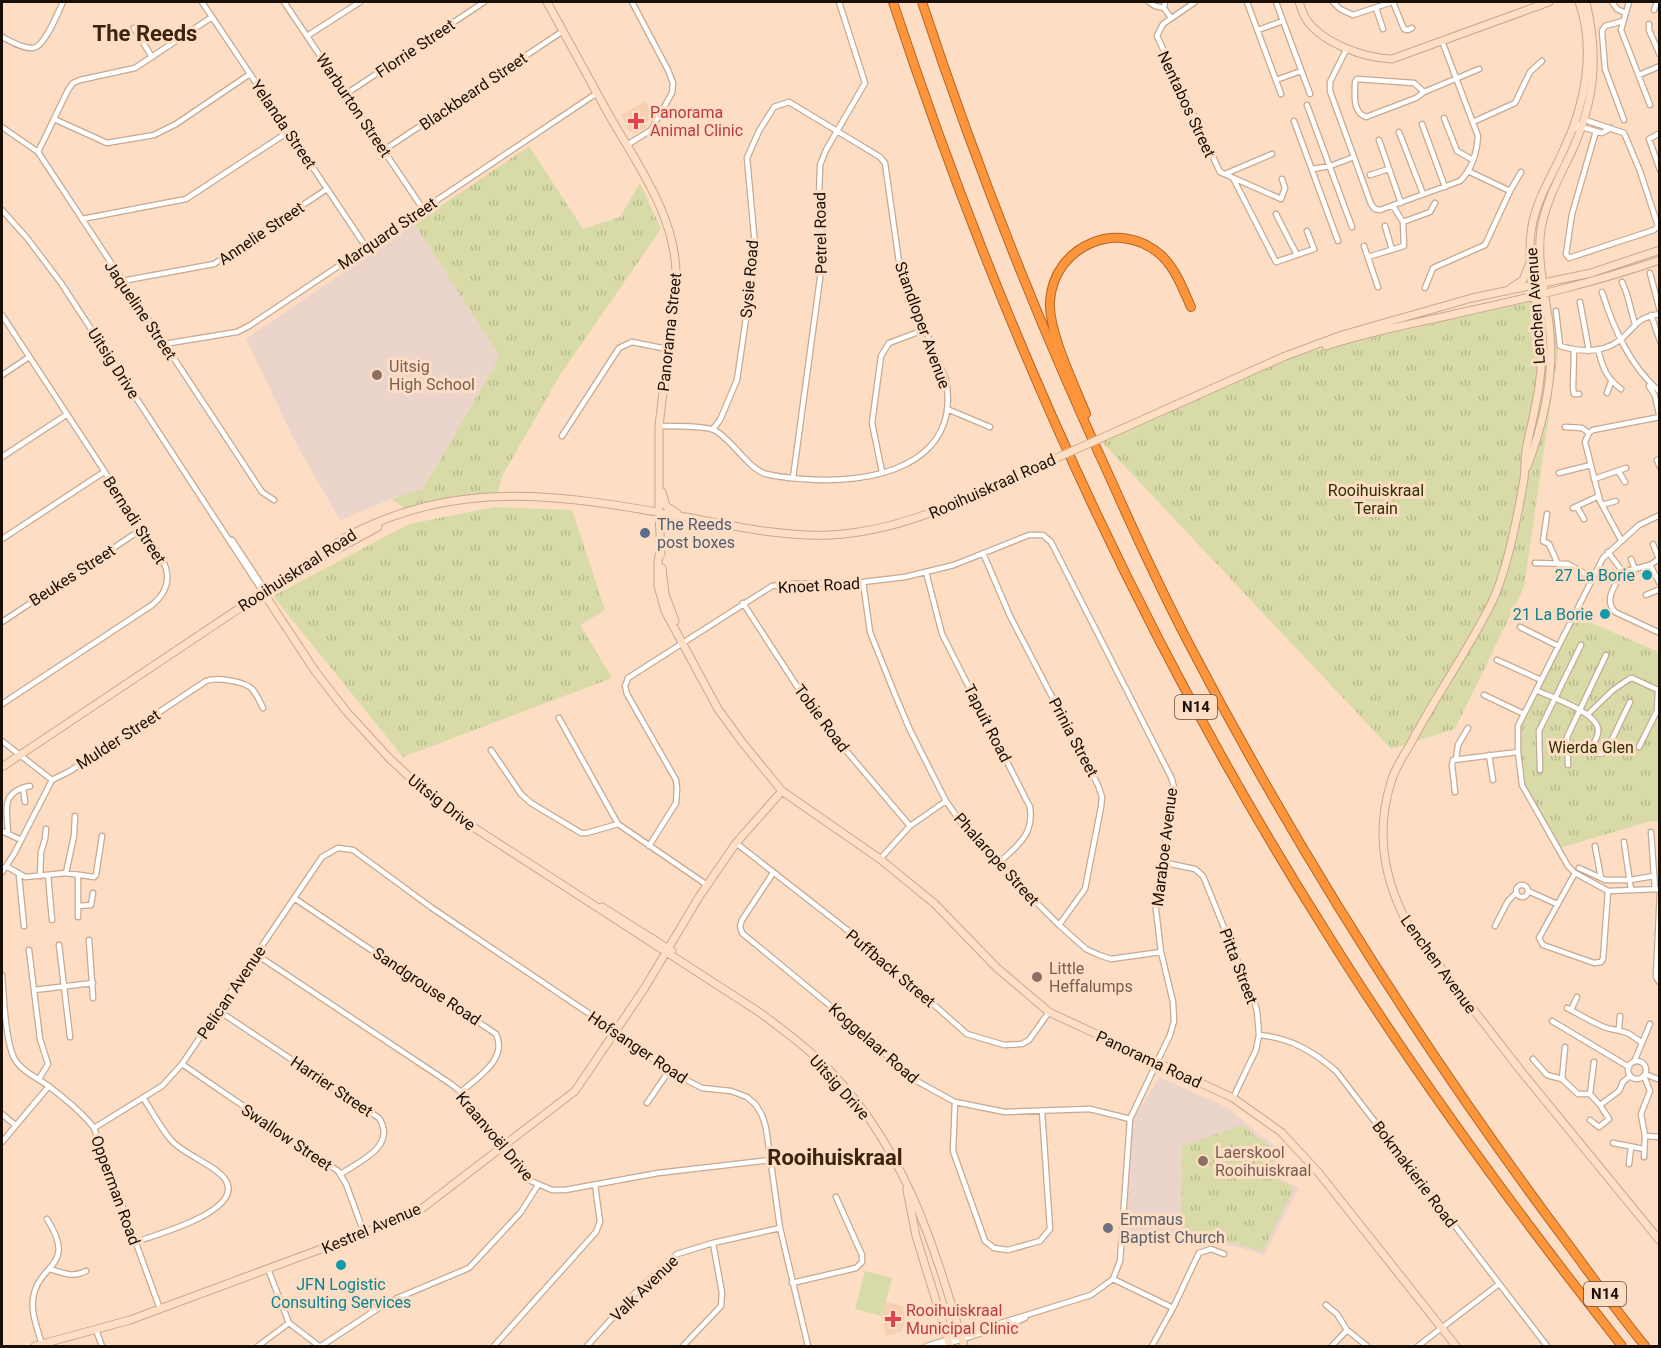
<svg xmlns="http://www.w3.org/2000/svg" width="1661" height="1348" font-family="Roboto,sans-serif">
	<style>
		.built { fill: #f6d0b1 }
		.education { fill: #ebd4c9 }
		.grass { fill: url(#grass-tufts) }
		.garden { fill: #d8dba7 }
		.lines { fill: none; stroke-linecap: round; stroke-linejoin: round }
		.street-casing { stroke: #c7a990; stroke-width: 7 }
		.secondary-casing { stroke: #c7a990; stroke-width: 9 }
		.highway-casing { stroke: #af6628; stroke-width: 10 }
		.street { stroke: #fff; stroke-width: 4.5 }
		.secondary { stroke: #ffdfc4; stroke-width: 7 }
		.highway { stroke: #fe953a; stroke-width: 8 }
		.secondary-bridge-casing { stroke: #c7a990; stroke-width: 9; stroke-linecap: butt }
		.secondary-bridge { stroke: #ffdfc4; stroke-width: 7 }
		.health-dot { fill: #e0444e; stroke: #fdddc3; stroke-width: 2 }
		.education-dot { fill: #8d6e63; stroke: #fdddc3; stroke-width: 2 }
		.service-dot { fill: #5c6f8a; stroke: #fdddc3; stroke-width: 2 }
		.culture-dot { fill: #0f9aa8; stroke: #fdddc3; stroke-width: 2 }
		.worship-dot { fill: #6b7280; stroke: #fdddc3; stroke-width: 2 }
		.labels { text-anchor: middle; stroke-width: 6; stroke-linejoin: round; paint-order: stroke }
		.shield { fill: #fdddc3; stroke: #5f4e3f; stroke-width: 1.5 }
		.shield-label { font-size: 15px; font-weight: bold; fill: #1b1007 }
		.street-label { font-size: 16px; fill: #1b1007; stroke: #fdddc3 }
		.health-label { font-size: 16px; fill: #be3a42; stroke: #fdddc3; text-anchor: start }
		.education-label { font-size: 16px; fill: #785e54; stroke: #fdddc3; text-anchor: start }
		.park-label { font-size: 16px; fill: #2f3004; stroke: #fdddc3 }
		.service-label { font-size: 16px; fill: #4e5e75; stroke: #fdddc3; text-anchor: start }
		.culture-label { font-size: 16px; fill: #0d838f; stroke: #fdddc3; text-anchor: end }
		.worship-label { font-size: 16px; fill: #5b616d; stroke: #fdddc3; text-anchor: start }
		.district-label { font-size: 22px; font-weight: bold; fill: #3c240e; stroke: #fdddc3 }
	</style>
	<defs>
		<pattern id="grass-tufts" width="24" height="20" patternUnits="userSpaceOnUse" patternTransform="scale(1.5)"><rect width="24" height="20" fill="#d8dba7"/><path d="M3 7l-1-3M5 7V3M7 7l1-3M15 17l-1-3M17 17v-4M19 17l1-3" fill="none" stroke="#b9bb8e"/></pattern>
	</defs>
	<rect width="100%" height="100%" fill="#fdddc3"/>
	<!-- built -->
	<path class="built" d="M646,101l6,13 -8,14 -8,5 -8,-3 -7,-15z
		M886,1302l17,4 2,20 -2,1 -1,4 -16,5 -4,-20z"/>
	<!-- education -->
	<path class="education" d="M414,224l86,132 -77,133 -32,10 -51,21 -43,-75 -51,-106z
		M1159,1077l67,30 56,45 -10,22 27,14 -35,67 -29,-9 -114,-10 11,-114z"/>
	<!-- grass -->
	<path class="grass" d="M529,146l54,83 37,-12 20,-34 21,46 -101,146 -59,103 -3,16 -93,14 -14,-9 32,-10 77,-133 -86,-132z
		M1547,298l11,55 -34,234 -69,142 -64,20 -292,-310 205,-86z
		M494,507l78,3 33,100 -25,15 32,53 -209,79 -130,-161 136,-72z
		M1575,616l84,36v170l-8,-1 -91,27 -37,-63 -3,-57z
		M1242,1125l35,28 -9,21 26,14 -32,64 -26,-9 -51,-3v-14l-4,-1 1,-79z"/>
	<!-- garden -->
	<path class="garden" d="M865,1271l27,7 -10,38 -27,-7z"/>
	<g class="lines">
		<defs>
			<path id="street" d="M202,2l164,245
				M284,2l139,207
				M1149,2l6,4 9,2
				M1165,2l-1,6 7,10
				M1195,2l-32,22 -6,12 63,136 61,27 4,-11 -3,-9
				M1247,2l34,92
				M1276,2l34,92
				M1333,2l7,7 13,6 39,-13
				M1393,2l11,27 4,1 4,-2
				M1612,2l5,7 8,4
				M1629,2l-8,28 29,75
				M1376,8l7,21
				M1654,10l3,-8
				M1623,21l-18,5 -3,5 3,38 19,51
				M1649,24v6l11,25
				M134,28l18,29
				M1258,30l25,-9
				M307,36l53,-34
				M2,37c8,4 21,12 31,11 12,-1 25,-36 30,-46
				M1347,48l-17,34v9l41,113 4,5 5,1 80,-29c12,-12 17,-29 18,-45l-36,-95
				M1639,75l21,-9
				M1276,80l25,-9
				M1424,92l-10,-9 -57,-4 -2,3c0,12 -3,30 11,35l50,-19 8,-6 55,-23
				M346,94l138,-92
				M1307,105l45,122
				M1444,118l13,33 16,9
				M54,119l53,24 47,-8 22,-11 74,-50
				M1294,121l44,120
				M1473,122l42,-19 15,-31 12,-11
				M1422,124l23,63
				M1581,125l1,2 20,6 9,-5
				M2,127l36,25 224,340 12,8
				M1573,130l12,-10 39,13 16,38 18,55 -4,4 -85,28 -3,-4 6,-40 24,-83
				M1399,132l24,62
				M1660,133l-11,6 11,31
				M1379,140l22,63
				M627,145l24,-15 21,-37 1,-10 -5,-13 -36,-68
				M384,150l179,-119
				M38,152l30,-62 5,-7 7,-3 55,-12 77,-51
				M1312,169l18,-3 24,-9
				M1225,174l47,-20
				M1370,175l19,-6
				M1233,178l43,84 38,-13 -7,-18
				M1510,191l11,-19
				M2,210l25,28 34,45 202,309
				M1276,214l21,41
				M82,219l104,-20 102,-67
				M1403,222l27,-10 5,-9
				M1385,226l7,24
				M1364,246l14,41
				M1368,257l36,-11 -1,-24 -10,-16
				M1650,273l10,38
				M122,281l92,-17 113,-75
				M1622,282c7,14 8,27 13,42
				M1425,288l8,-20 52,-23 25,-54 -42,-20
				M1602,292c12,37 27,73 58,100
				M1580,302l9,49
				M1556,311l4,35c20,6 43,7 60,-6 17,-14 15,-22 40,-26
				M2,315l160,244c10,18 5,34 -10,46l-150,99
				M1651,315l9,26
				M164,344l73,-12 12,-6 348,-233
				M1598,349c4,17 8,29 23,40
				M1574,350l-1,38 1,6h5
				M2,375l27,-18
				M1649,386l6,10 4,18
				M1607,393l4,-11
				M947,409l43,18
				M659,426c11,0 47,0 55,4 17,8 34,39 52,44 12,3 25,4 37,5 66,6 159,-12 143,-99l-46,-111 -15,-106 -5,-6 -91,-55 -15,5 -15,24 -12,27 8,87 -2,25 -16,110 -17,40 -7,9
				M1565,427l17,1 7,5
				M562,436l57,-88 13,-6 35,7
				M2,457l64,-42
				M1660,459l-3,1 3,7
				M882,472l-10,-49 9,-67 8,-13 35,-13
				M1619,472l6,10
				M1559,473l32,-8
				M793,478l30,-222 -4,-58 1,-33 6,-15 39,-67 -26,-81
				M1594,479l32,-11
				M1602,505l14,-4
				M1577,507l7,12
				M1573,508l26,-12
				M1547,514l-4,27 6,3 8,18
				M1660,515l-21,10 -36,33 -85,168v26l4,33 46,81 7,7 33,18 52,-2
				M2,539l102,-67
				M232,540l33,50
				M1621,540l-21,-39 -15,-59 4,-9 4,-3 67,-13
				M1608,552l15,20
				M983,553l27,63 88,169 4,12 -1,10 -16,82 -26,36
				M1631,559l4,10
				M1535,563l33,1 23,13
				M1650,565l9,-6 -6,-15
				M926,572l16,62 88,173c4,29 -13,38 -32,57
				M863,582l7,50 26,65 14,33 36,71 16,23 36,40 61,61 27,24 13,6 12,4 50,-7
				M1660,584l-10,-19 -27,7c-7,12 -20,27 -8,40l45,21
				M1646,595l14,-6
				M743,603l72,111 95,112
				M2,622l140,-93
				M1520,627l38,19
				M1497,660l44,20
				M1536,690c14,7 65,23 62,42 0,4 -3,9 -5,13l2,5 5,4 6,-2 24,-50
				M1484,695l40,19
				M1588,714l25,-24 16,-11 3,-1 26,12 -1,21 -18,36
				M559,718l59,106 89,61
				M2,741l50,39
				M491,750l30,44 10,9 50,30h6l31,-9
				M1489,755l4,25
				M1456,759l2,-14 10,-17
				M1568,765l-1,-28 39,-82
				M1540,770l-1,-39 42,-86
				M23,788l2,14
				M1455,792l-3,-27 1,-5 65,-8
				M2,831l19,9
				M1651,832l4,57
				M8,833c-1,-24 -8,-41 22,-47
				M1624,842l7,48
				M736,843l128,100 103,91 37,11 18,-1 7,-4 20,-28
				M649,846l27,-43 1,-14 -1,-9 -49,-86 -2,-8 3,-8 144,-92 16,-2 75,-2 42,-5 49,-12 75,-30h14l8,7 120,235 3,10 -1,13 -18,102 6,50 12,50 1,19 -4,14 -40,84 -10,142 -7,18 -22,16 -164,51
				M1595,846l6,32 4,2h25l24,-4
				M880,859l30,-33 36,-25
				M1161,862l34,7 8,7 51,125 3,10 2,24 -3,15 -23,48
				M6,866l19,11 41,-4 28,4 2,-2 6,-39
				M1579,868l22,10
				M2,872l12,-18 38,-74 18,-9 136,-90c10,-4 40,0 47,9 4,5 7,12 10,18
				M66,873l8,-37 1,-20
				M773,873l-31,47 -2,6 2,7 108,89 63,57 42,23 50,10 85,-3 40,10
				M1575,873l-36,65 4,7 51,18 7,-1 2,-3 5,-68
				M48,875l4,45
				M78,875v42
				M19,876l5,50
				M40,876l1,-24 4,-13 1,-10
				M1516 891a6 6 0 1 1 12 0a6 6 0 1 1-12 0Z
				M1528,891l29,13
				M1660,891l-4,86 4,6
				M294,898l202,136c12,25 -18,43 -35,58
				M78,906l13,-1 2,-12
				M1495,926l13,-25 8,-8
				M89,940l4,58
				M59,945l11,92
				M29,950l11,89 8,25 -9,15
				M257,955l194,129 10,8 70,89 21,9h13l93,-17 113,-13
				M2,975c2,22 3,64 12,83 7,13 25,21 36,29 16,13 32,25 44,41l66,181
				M34,990l59,-7
				M1567,1008c10,5 34,20 44,21 16,3 17,3 31,14
				M1571,1010l6,-13
				M219,1011l160,107c18,28 -19,43 -38,56
				M1552,1021l77,46
				M1619,1028l1,-12
				M1259,1035c31,3 54,16 77,36l211,275
				M1533,1059l14,16 15,4 16,15h12l10,11 19,-14 4,-9 7,-6
				M1628 1070a9 9 0 1 1 18 0a9 9 0 1 1-18 0Z
				M1634,1062l16,-38
				M182,1064l156,107 8,13 18,49
				M1645,1074l15,6
				M1644,1076l6,15 -9,23 4,22 -1,21
				M1562,1079l3,-32
				M1590,1094l4,-32
				M955,1102l-2,49 32,90 9,7 14,2 32,-9 10,-12 -8,-118
				M647,1103l22,-32
				M2,1114l13,11
				M1590,1120l9,7 10,-8 -9,-14
				M94,1128l68,-42 20,-22 140,-207 16,-9 15,2 79,58 183,123 54,40 33,17 29,3 16,6 9,8 6,10 4,13 14,100 28,118
				M1645,1136l15,1
				M2,1142l47,-56
				M1613,1143l31,6
				M1629,1164l2,-17
				M136,1242c18,-7 111,-31 89,-63 -10,-14 -40,-24 -53,-38 -11,-12 -19,-28 -28,-42
				M50,1269c13,4 23,9 36,2
				M268,1269l21,54 30,23
				M1113,1279l60,29
				M792,1283l64,-15 6,-6v-7l-26,-58
				M1326,1305l11,9 10,16
				M96,1330l6,16
				M42,1345c-4,-15 -11,-31 -9,-46 5,-37 45,-31 14,-80
				M258,1346l31,-23
				M321,1346l67,-44 81,-34 52,-56 17,-27
				M494,1346l102,-114 4,-10 -5,-37
				M587,1346l45,-50 45,-42 36,-11 67,-15
				M683,1346l38,-40 1,-13 -9,-50
				M941,1346l75,-24 9,-4
				M1152,1346l21,-38 26,-55 12,-4 13,5
				M1332,1346l15,-16 20,16
				M1418,1346l81,-62"/>
			<path id="secondary" d="M547,2c20,37 41,75 62,113 30,52 70,106 67,168l-17,143v87l2,41
				M1299,2c2,5 4,12 7,17 16,24 58,39 86,40l157,-57
				M1579,2c17,47 6,103 -15,147 -11,25 -25,46 -31,72 -9,41 5,82 8,122 3,36 -8,72 -15,107 -1,9 -1,19 -2,29 -6,35 -17,92 -32,123 -24,49 -56,93 -81,141 -7,12 -16,25 -20,39 -16,51 -7,100 19,146l111,143 139,170
				M1511,288l12,-8 6,-15
				M1326,346c42,-14 86,-22 129,-32 69,-15 138,-31 205,-54
				M1106,436l177,-79 59,-22 130,-37 119,-25 69,-23
				M1527,467c16,-42 27,-88 23,-134 -3,-35 -14,-68 -9,-104 5,-28 18,-51 30,-76 24,-52 28,-96 15,-151
				M662,492l4,14 11,7
				M660,549l-2,14v23l7,25 53,98 24,33 40,49 98,68 55,45 62,64 52,44 184,86 48,34 37,40 138,174
				M325,556l53,-29
				M662,568l3,26 10,27
				M263,592l52,79 31,40 43,47 31,29 47,36 292,189c27,20 54,40 77,65 72,79 98,170 128,269
				M2,767l344,-230c114,-61 220,-41 340,-20 48,9 95,20 144,18 80,-4 150,-44 222,-75
				M602,907l70,44
				M907,1190l9,46 34,110
				M35,1346l95,-26 234,-87 56,-23 155,-119 69,-102 55,-92 37,-54 46,-52"/>
			<path id="highway" d="M893,2c107,325 250,640 433,930 90,144 191,281 296,414
				M922,2c54,163 117,323 190,480 24,54 49,108 76,160 111,213 239,414 383,606 24,33 48,66 74,98
				M1086,414c-12,-30 -38,-83 -36,-113 4,-56 70,-84 112,-45 14,14 21,33 29,51"/>
		</defs>
		<!-- street casing -->
		<use href="#street" class="street-casing"/>
		<!-- secondary casing -->
		<use href="#secondary" class="secondary-casing"/>
		<!-- highway casing -->
		<use href="#highway" class="highway-casing"/>
		<!-- street -->
		<use href="#street" class="street"/>
		<!-- secondary -->
		<use href="#secondary" class="secondary"/>
		<!-- highway -->
		<use href="#highway" class="highway"/>
		<defs>
			<path id="secondary-bridge" d="M1052,460l54,-24"/>
		</defs>
		<!-- secondary-bridge casing -->
		<use href="#secondary-bridge" class="secondary-bridge-casing"/>
		<!-- secondary-bridge -->
		<use href="#secondary-bridge" class="secondary-bridge"/>
	</g>
	<!-- markers -->
	<g class="health-dot">
		<path d="M633 112h6v6h6v6h-6v6h-6v-6h-6v-6h6z"/>
		<path d="M890 1310h6v6h6v6h-6v6h-6v-6h-6v-6h6z"/>
	</g>
	<g class="education-dot">
		<circle cx="377" cy="375" r="6"/>
		<circle cx="1037" cy="977" r="6"/>
		<circle cx="1203" cy="1161" r="6"/>
	</g>
	<circle class="service-dot" cx="645" cy="533" r="6"/>
	<g class="culture-dot">
		<circle cx="1647" cy="575" r="6"/>
		<circle cx="1605" cy="614" r="6"/>
		<circle cx="341" cy="1265" r="6"/>
	</g>
	<circle class="worship-dot" cx="1108" cy="1228" r="6"/>
	<g class="labels">
		<!-- shield labels -->
		<g class="shield">
			<rect x="1175" y="695" width="42" height="24" rx="4.5"/>
			<rect x="1584" y="1282" width="42" height="24" rx="4.5"/>
		</g>
		<g class="shield-label">
			<text x="1196" y="712">N14</text>
			<text x="1605" y="1299">N14</text>
		</g>
		<!-- street labels -->
		<g class="street-label">
			<text transform="translate(415 48) rotate(-34)" y="6">Florrie Street</text>
			<text transform="translate(473 91) rotate(-34)" y="6">Blackbeard Street</text>
			<text transform="translate(1187 104) rotate(65)" y="6">Nentabos Street</text>
			<text transform="translate(354 105) rotate(56)" y="6">Warburton Street</text>
			<text transform="translate(284 124) rotate(56)" y="6">Yelanda Street</text>
			<text transform="translate(261 233) rotate(-34)" y="6">Annelie Street</text>
			<text transform="translate(387 233) rotate(-34)" y="6">Marquard Street</text>
			<text transform="translate(820 233) rotate(-91)" y="6">Petrel Road</text>
			<text transform="translate(749 279) rotate(-85)" y="6">Sysie Road</text>
			<text transform="translate(1535 306) rotate(-94)" y="6">Lenchen Avenue</text>
			<text transform="translate(141 310) rotate(56)" y="6">Jaqueline Street</text>
			<text transform="translate(923 325) rotate(70)" y="6">Standloper Avenue</text>
			<text transform="translate(669 332) rotate(-84)" y="6">Panorama Street</text>
			<text transform="translate(114 363) rotate(57)" y="6">Uitsig Drive</text>
			<text transform="translate(992 486) rotate(-24)" y="6">Rooihuiskraal Road</text>
			<text transform="translate(135 520) rotate(57)" y="6">Bernadi Street</text>
			<text transform="translate(297 570) rotate(-33)" y="6">Rooihuiskraal Road</text>
			<text transform="translate(72 575) rotate(-33)" y="6">Beukes Street</text>
			<text transform="translate(819 585) rotate(-3)" y="6">Knoet Road</text>
			<text transform="translate(822 718) rotate(53)" y="6">Tobie Road</text>
			<text transform="translate(988 723) rotate(63)" y="6">Tapuit Road</text>
			<text transform="translate(1074 737) rotate(62)" y="6">Prinia Street</text>
			<text transform="translate(118 739) rotate(-33)" y="6">Mulder Street</text>
			<text transform="translate(442 802) rotate(38)" y="6">Uitsig Drive</text>
			<text transform="translate(1164 847) rotate(-83)" y="6">Maraboe Avenue</text>
			<text transform="translate(997 859) rotate(48)" y="6">Phalarope Street</text>
			<text transform="translate(1439 964) rotate(54)" y="6">Lenchen Avenue</text>
			<text transform="translate(1239 966) rotate(69)" y="6">Pitta Street</text>
			<text transform="translate(891 968) rotate(40)" y="6">Puffback Street</text>
			<text transform="translate(427 986) rotate(34)" y="6">Sandgrouse Road</text>
			<text transform="translate(231 992) rotate(-56)" y="6">Pelican Avenue</text>
			<text transform="translate(874 1043) rotate(41)" y="6">Koggelaar Road</text>
			<text transform="translate(638 1047) rotate(34)" y="6">Hofsanger Road</text>
			<text transform="translate(1149 1059) rotate(25)" y="6">Panorama Road</text>
			<text transform="translate(332 1086) rotate(34)" y="6">Harrier Street</text>
			<text transform="translate(840 1087) rotate(48)" y="6">Uitsig Drive</text>
			<text transform="translate(495 1136) rotate(50)" y="6">Kraanvoël Drive</text>
			<text transform="translate(287 1137) rotate(34)" y="6">Swallow Street</text>
			<text transform="translate(1415 1174) rotate(53)" y="6">Bokmakierie Road</text>
			<text transform="translate(116 1190) rotate(70)" y="6">Opperman Road</text>
			<text transform="translate(371 1228) rotate(-23)" y="6">Kestrel Avenue</text>
			<text transform="translate(644 1288) rotate(-44)" y="6">Valk Avenue</text>
		</g>
		<!-- health labels -->
		<g class="health-label">
			<text x="650" y="118">Panorama<tspan x="650" dy="18">Animal Clinic</tspan></text>
			<text x="906" y="1316">Rooihuiskraal<tspan x="906" dy="18">Municipal Clinic</tspan></text>
		</g>
		<!-- education labels -->
		<g class="education-label">
			<text x="389" y="372">Uitsig<tspan x="389" dy="18">High School</tspan></text>
			<text x="1049" y="974">Little<tspan x="1049" dy="18">Heffalumps</tspan></text>
			<text x="1215" y="1158">Laerskool<tspan x="1215" dy="18">Rooihuiskraal</tspan></text>
		</g>
		<!-- park labels -->
		<g class="park-label">
			<text x="1376" y="496">Rooihuiskraal<tspan x="1376" dy="18">Terain</tspan></text>
			<text x="1591" y="753">Wierda Glen</text>
		</g>
		<!-- service labels -->
		<g class="service-label">
			<text x="657" y="530">The Reeds<tspan x="657" dy="18">post boxes</tspan></text>
		</g>
		<!-- culture labels -->
		<g class="culture-label">
			<text x="1635" y="581">27 La Borie</text>
			<text x="1593" y="620">21 La Borie</text>
			<text x="341" y="1290" text-anchor="middle">JFN Logistic<tspan x="341" dy="18">Consulting Services</tspan></text>
		</g>
		<!-- worship labels -->
		<g class="worship-label">
			<text x="1120" y="1225">Emmaus<tspan x="1120" dy="18">Baptist Church</tspan></text>
		</g>
		<!-- district labels -->
		<g class="district-label">
			<text x="145" y="41">The Reeds</text>
			<text x="835" y="1165">Rooihuiskraal</text>
		</g>
	</g>
	<!-- border -->
	<rect width="1661" height="1348" fill="none" stroke="#1b1007" stroke-width="6"/>
</svg>
